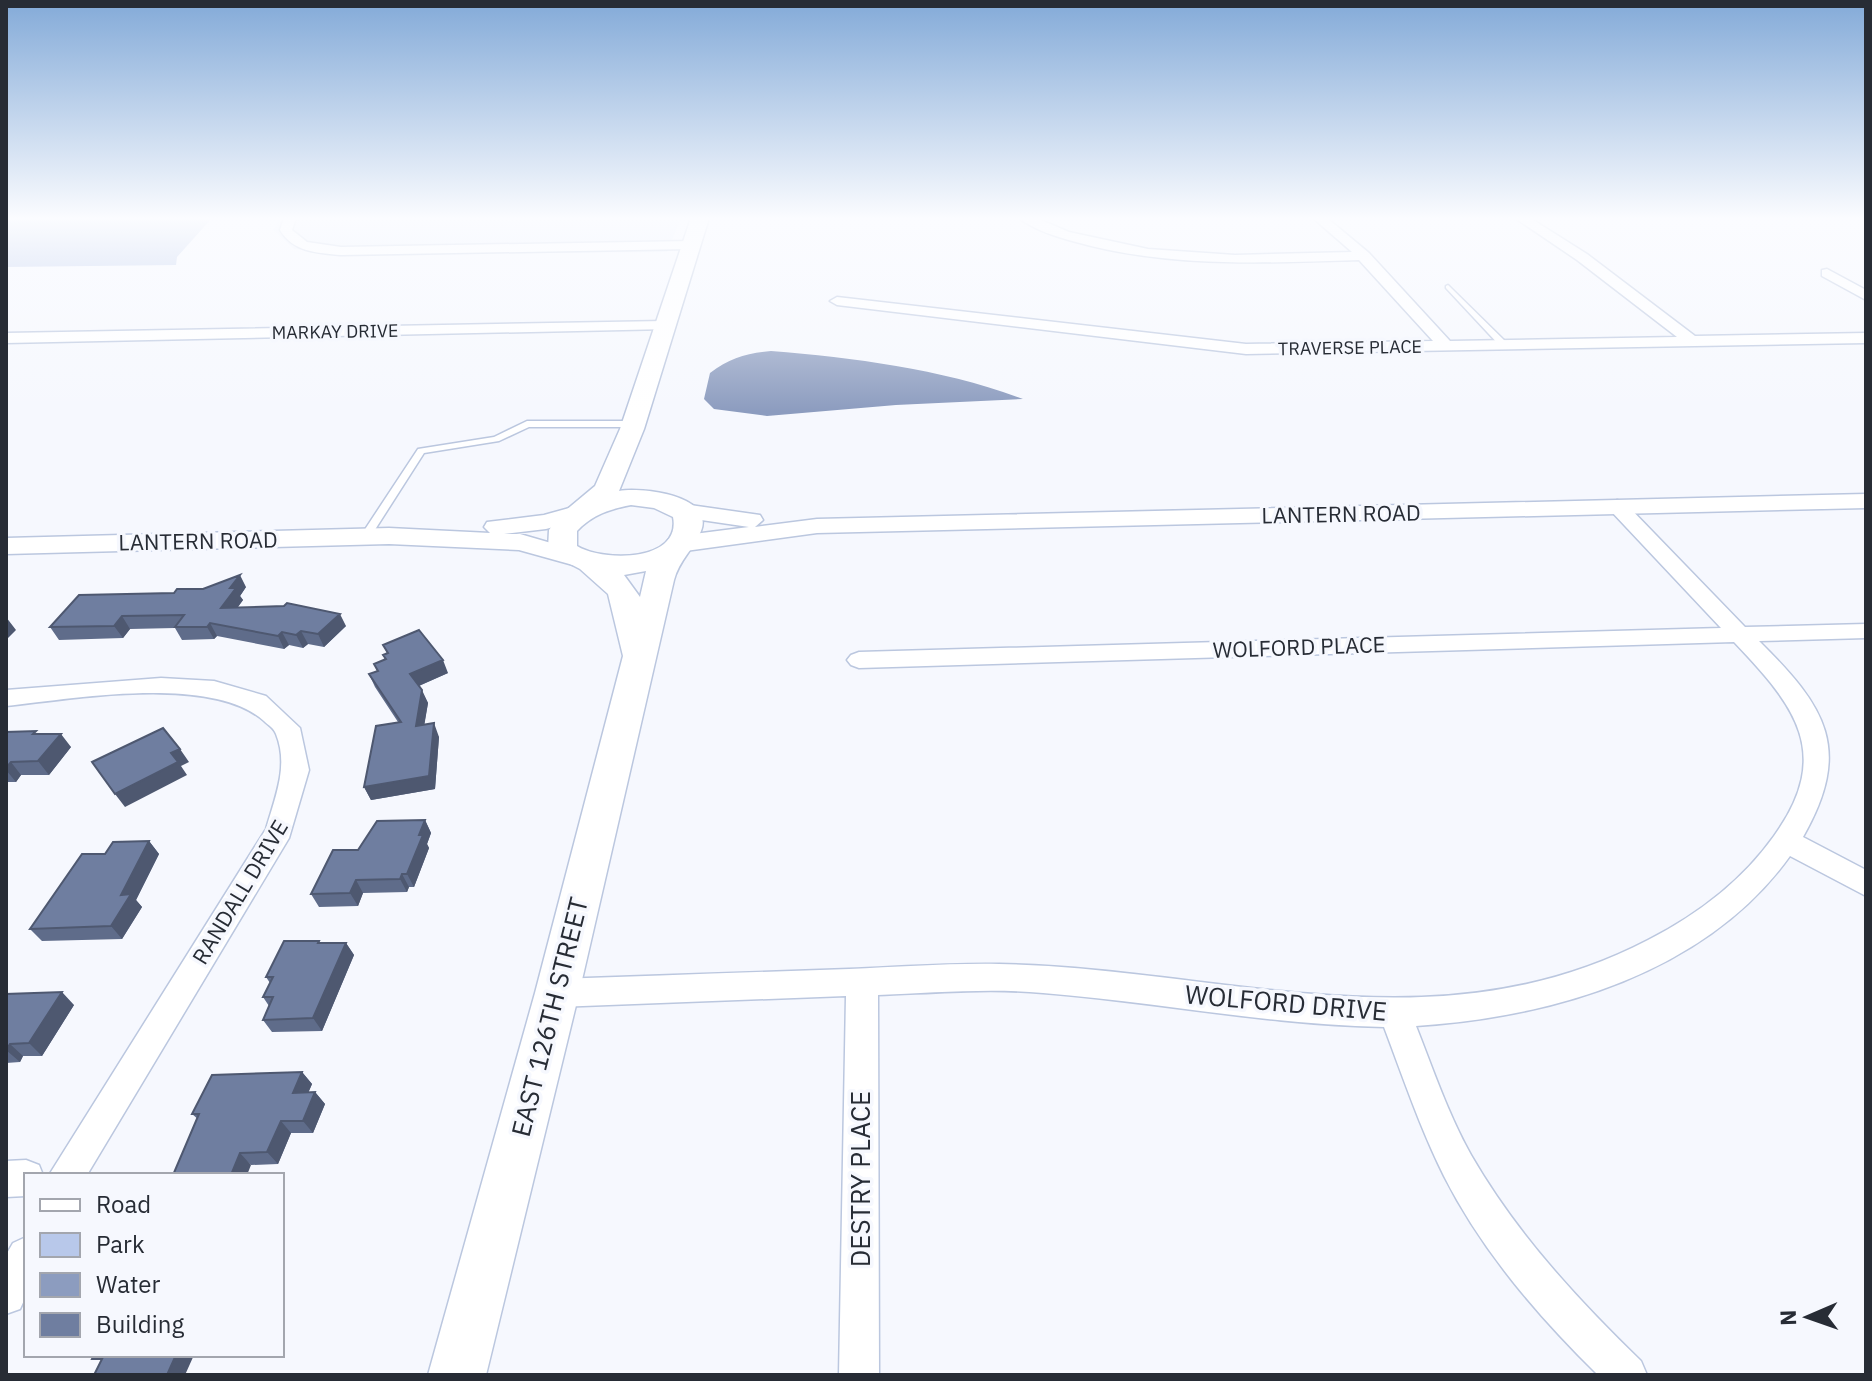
<svg xmlns="http://www.w3.org/2000/svg" width="1872" height="1381" font-family="'IBM Plex Sans',sans-serif">
	<style>
		.built { fill: #e8eefb }
		.green { fill: #b8c8ea }
		.water { fill: #8c9cbf }
		.lines { fill: none; stroke-linecap: round; stroke-linejoin: round }
		.service-casing { stroke: #bbc7df; stroke-width: 3 }
		.minor-casing { stroke: #bbc7df; stroke-width: 3 }
		.tertiary-casing { stroke: #bbc7df; stroke-width: 3 }
		.secondary-casing { stroke: #bbc7df; stroke-width: 3 }
		.service { fill: #fff; fill-rule: evenodd }
		.minor { fill: #fff; fill-rule: evenodd }
		.tertiary { fill: #fff; fill-rule: evenodd }
		.secondary { fill: #fff; fill-rule: evenodd }
		.wall { fill: #5f6c8a }
		.shaded-wall { fill: #4e5870 }
		.building { fill: #6f7ea0; stroke: #4e5870; stroke-width: 2 }
		.labels { text-anchor: middle; stroke-width: 7; stroke-linejoin: round; paint-order: stroke }
		.far-street-label { font-size: 18px; fill: #272c35; stroke: #f6f8fe }
		.street-label { font-size: 22px; fill: #272c35; stroke: #f6f8fe }
		.near-street-label { font-size: 26px; fill: #272c35; stroke: #f6f8fe }
	</style>
	<rect width="100%" height="100%" fill="#f6f8fe"/>
	<!-- built -->
	<path class="built" d="M280,218h401l-14,34 -328,2 -45,-5 -21,-19z"/>
	<!-- green -->
	<path class="green" d="M6,218h206l-35,39 -1,8 -170,2z"/>
	<!-- water -->
	<path class="water" d="M771,351c85,7 172,18 252,48l-127,6 -129,11 -53,-7 -10,-10 6,-26c20,-15 36,-20 61,-22z"/>
	<g class="lines">
		<defs>
			<path id="service" d="M1448,285l60,59v4h-6l-56,-60v-2z
				M527,421h106l4,3 -4,3h-104l-30,14 -75,12 -55,86h-8l-1,-2 58,-88 76,-12z"/>
			<path id="minor" d="M284,218h12l-4,12 15,12 34,5 350,-6 7,4 -7,4 -350,6c-24,-2 -48,-3 -61,-25z
				M1019,218h17l33,14 79,17 87,6 117,-3 -39,-34h14l42,35 81,88 227,-4 -100,-77 -62,-42h15l57,36 108,82 171,-3v10l-620,11 -409,-49 -7,-4 7,-4 409,47 187,-3 -74,-81c-95,3 -190,8 -283,-18 -19,-5 -42,-12 -57,-24z
				M1827,269l39,21v10l-44,-24v-6z
				M664,321l5,2v6l-663,14v-10z
				M1617,500l7,2 121,125 121,-3v14l-107,3c67,66 94,108 44,196l63,33v26l-76,-40c-84,117 -237,161 -374,170 17,43 32,88 55,129 45,78 106,144 170,206l6,14h-49c-60,-59 -116,-124 -154,-199 -24,-48 -41,-99 -60,-149 -115,-2 -227,-25 -341,-34 -55,-5 -110,0 -165,2l1,380h-40l7,-379 -289,11 -11,-4 -5,-10 5,-10 11,-4c97,-3 195,-7 292,-10 50,-2 101,-6 150,-5 223,4 436,87 649,-24 49,-25 94,-59 126,-104 60,-83 20,-131 -40,-194l-875,26 -8,-3 -4,-5 4,-5 8,-3 862,-24 -111,-118 -3,-4z
				M161,678l53,3 52,15 34,32 9,42 -20,68 -202,337h-38l217,-346c9,-32 23,-63 10,-95 -2,-6 -8,-9 -12,-13 -53,-47 -191,-22 -258,-15v-16z
				M26,1160l13,5 4,10h-17v21l-20,1v-36z
				M26,1237v59l-6,13 -14,5v-59l7,-12z"/>
			<path id="tertiary" d="M1866,494v14l-1049,25 -139,19 -9,-3 -4,-5 4,-5 9,-3 71,-9 -75,-11 -3,-5 3,-5 9,-2 77,11 3,5 -8,7 62,-8z
				M580,505l9,2 3,5 -3,5 -43,12 -42,5h16l62,18 4,5 -4,5 -9,3 -54,-15 -130,-6 -383,10v-16l383,-10 101,5 -6,-6 3,-5 57,-7z"/>
			<path id="secondary" d="M691,218h18l-65,211 -25,62c22,-4 96,4 82,40 -7,18 -22,29 -27,49l-95,413 -93,382h-58l107,-382 88,-337 -15,-62 -28,-25 -27,-14 -5,-6 1,-19 10,-14 36,-30 25,-57zM631,505l23,3 19,9c9,45 -70,45 -96,29v-15c15,-16 33,-22 54,-26zM646,571l-6,26 -16,-22z"/>
		</defs>
		<!-- service casing -->
		<use href="#service" class="service-casing"/>
		<!-- minor casing -->
		<use href="#minor" class="minor-casing"/>
		<!-- tertiary casing -->
		<use href="#tertiary" class="tertiary-casing"/>
		<!-- secondary casing -->
		<use href="#secondary" class="secondary-casing"/>
		<!-- service -->
		<use href="#service" class="service"/>
		<!-- minor -->
		<use href="#minor" class="minor"/>
		<!-- tertiary -->
		<use href="#tertiary" class="tertiary"/>
		<!-- secondary -->
		<use href="#secondary" class="secondary"/>
	</g>
	<!-- wall -->
	<path class="wall" d="M246,587l-6,9 3,4 -5,7 108,19 -22,21 -16,-3 -5,4 -14,-3 -5,4 -67,-13 -3,3 -32,1 -7,-12 -45,1 -7,9 -64,2 -9,-13 124,-34z
		M383,645l65,28 -29,13 9,17 -4,22 15,12 -4,52 -64,11 -7,-13 34,-65 -23,-35 -6,-13 8,-3 -3,-7 11,-4 -2,-5 4,-2z
		M6,732l33,2 32,13 -22,28h-28l-5,7h-10z
		M425,820l6,13 -4,11 2,4 -15,39h-5l-2,5 -44,1 -5,13 -39,1 -8,-13 47,-44z
		M149,841l10,13 -23,46 6,7 -20,32 -80,2 -12,-12 75,-75z
		M319,941l2,2h25l8,12 -32,76 -50,1 -9,-12 6,-14 -6,-9 7,-14 -4,-6z
		M6,994l68,11 -32,51h-19l-3,6 -14,1z
		M302,1072l10,12 -4,9 7,-1 10,12 -12,29h-22l-13,31 -27,1 -59,-51z"/>
	<!-- shaded-wall -->
	<path class="shaded-wall" d="M240,575l6,12 -6,9 3,4 -15,20 -7,-12 9,-20z
		M340,614l6,12 -22,21 -6,-13z
		M122,616l8,13 -7,9 -9,-12z
		M6,617l10,13 -10,10z
		M210,623l7,13 -3,3 -7,-12z
		M301,631l7,13 -5,4 -7,-13z
		M282,632l7,13 -5,4 -6,-13z
		M443,660l5,13 -32,14 -6,-13z
		M422,690l6,13 -6,36 -6,-13z
		M434,723l5,14 -4,52 -64,11 -7,-13z
		M61,734l10,13 -22,28 -11,-14z
		M180,749l9,13 -8,4 6,9 -62,32 -10,-13 56,-41z
		M11,762l10,13 -5,7 -10,-12z
		M425,820l6,13 -4,11 2,4 -15,39 -7,-13 12,-39z
		M149,841l10,13 -23,46 6,7 -20,32 -11,-13 10,-31z
		M402,874l7,13 -2,5 -7,-13z
		M356,880l7,13 -5,13 -8,-13z
		M346,943l8,12 -32,76 -9,-13z
		M62,992l12,13 -32,51 -13,-13z
		M10,1044l13,12 -3,6 -14,-12z
		M302,1072l10,12 -9,21 -10,-12z
		M315,1092l10,12 -12,29 -10,-12z
		M281,1121l10,12 -13,31 -11,-12z
		M240,1153l11,12 -4,10h-16z
		M176,1355h18l-9,20h-18z"/>
	<!-- building -->
	<path class="building" d="M240,575l-10,13h6l-15,20 63,-2 3,-3 53,11 -22,20 -17,-3 -5,4 -14,-3 -4,4 -68,-13 -3,4h-32l9,-12 -62,1 -8,10 -64,1 29,-32 95,-2 3,-4h26z
		M419,630l24,30 -33,14 12,16 -6,36 18,-3 -5,53 -65,11 12,-61 25,-4 -32,-48 9,-3 -4,-7 12,-5 -3,-4 5,-2 -5,-8z
		M163,728l17,21 -9,4 7,9 -63,32 -23,-32z
		M36,731l-3,3h28l-23,27 -27,1 -5,6v-36z
		M425,820l-6,15h4l-16,39h-5l-2,5 -44,1 -6,13 -39,1 22,-44h25l19,-29z
		M149,841l-28,54 10,-1 -20,32 -81,3 52,-75h23l8,-12z
		M284,941h35l-1,2h28l-33,75 -50,2 10,-23h-10l10,-20h-7z
		M62,992l-33,51 -19,1 -4,6v-56z
		M302,1072l-9,21 22,-1 -12,29h-22l-14,31 -27,1 -9,22h-58l26,-61h-7l20,-39z
		M94,1355h82l-9,20h-73l8,-16h-10z"/>
	<!-- sky -->
	<linearGradient id="sky" x2="0" y2="1"><stop stop-color="#83aad8"/><stop offset="0.53" stop-color="#fbfcff"/><stop offset="1" stop-color="#fbfcff" stop-opacity="0"/></linearGradient>
	<rect width="1872" height="412" fill="url(#sky)"/>
	<g class="labels">
		<!-- far-street labels -->
		<g class="far-street-label">
			<text transform="translate(335 332) rotate(-1)" y="6">MARKAY DRIVE</text>
			<text transform="translate(1350 348) rotate(-1)" y="6">TRAVERSE PLACE</text>
		</g>
		<!-- street labels -->
		<g class="street-label">
			<text transform="translate(1341 514) rotate(-1)" y="8">LANTERN ROAD</text>
			<text transform="translate(198 541) rotate(-1)" y="8">LANTERN ROAD</text>
			<text transform="translate(1299 647) rotate(-2)" y="8">WOLFORD PLACE</text>
			<text transform="translate(240 892) rotate(-59)" y="8">RANDALL DRIVE</text>
		</g>
		<!-- near-street labels -->
		<g class="near-street-label">
			<text transform="translate(1286 1003) rotate(5)" y="9">WOLFORD DRIVE</text>
			<text transform="translate(550 1017) rotate(-76)" y="9">EAST 126TH STREET</text>
			<text transform="translate(861 1179) rotate(-90)" y="9">DESTRY PLACE</text>
		</g>
	</g>
	<!-- border -->
	<rect width="1872" height="1381" fill="none" stroke="#272c35" stroke-width="16"/>
	<!-- legend -->
	<rect x="24" y="1173" width="260" height="184" fill="#f6f8fe" stroke="#a3a6ae" stroke-width="2"/>
	<rect x="40" y="1199" width="40" height="12" fill="#ffffff" stroke="#a3a6ae" stroke-width="2"/>
	<text x="96" y="1213" font-size="24" fill="#272c35">Road</text>
	<rect x="40" y="1233" width="40" height="24" fill="#b8c8ea" stroke="#a3a6ae" stroke-width="2"/>
	<text x="96" y="1253" font-size="24" fill="#272c35">Park</text>
	<rect x="40" y="1273" width="40" height="24" fill="#8c9cbf" stroke="#a3a6ae" stroke-width="2"/>
	<text x="96" y="1293" font-size="24" fill="#272c35">Water</text>
	<rect x="40" y="1313" width="40" height="24" fill="#6f7ea0" stroke="#a3a6ae" stroke-width="2"/>
	<text x="96" y="1333" font-size="24" fill="#272c35">Building</text>
	<!-- north arrow -->
	<g transform="translate(1808 1317) rotate(268)" stroke="#f6f8fe" stroke-width="6" paint-order="stroke">
	<path d="M0-6L14 30L0 20L-14 30Z" fill="#272c35"/>
	<text y="-12" font-size="22" font-weight="bold" text-anchor="middle" fill="#272c35">N</text>
	</g>
</svg>
